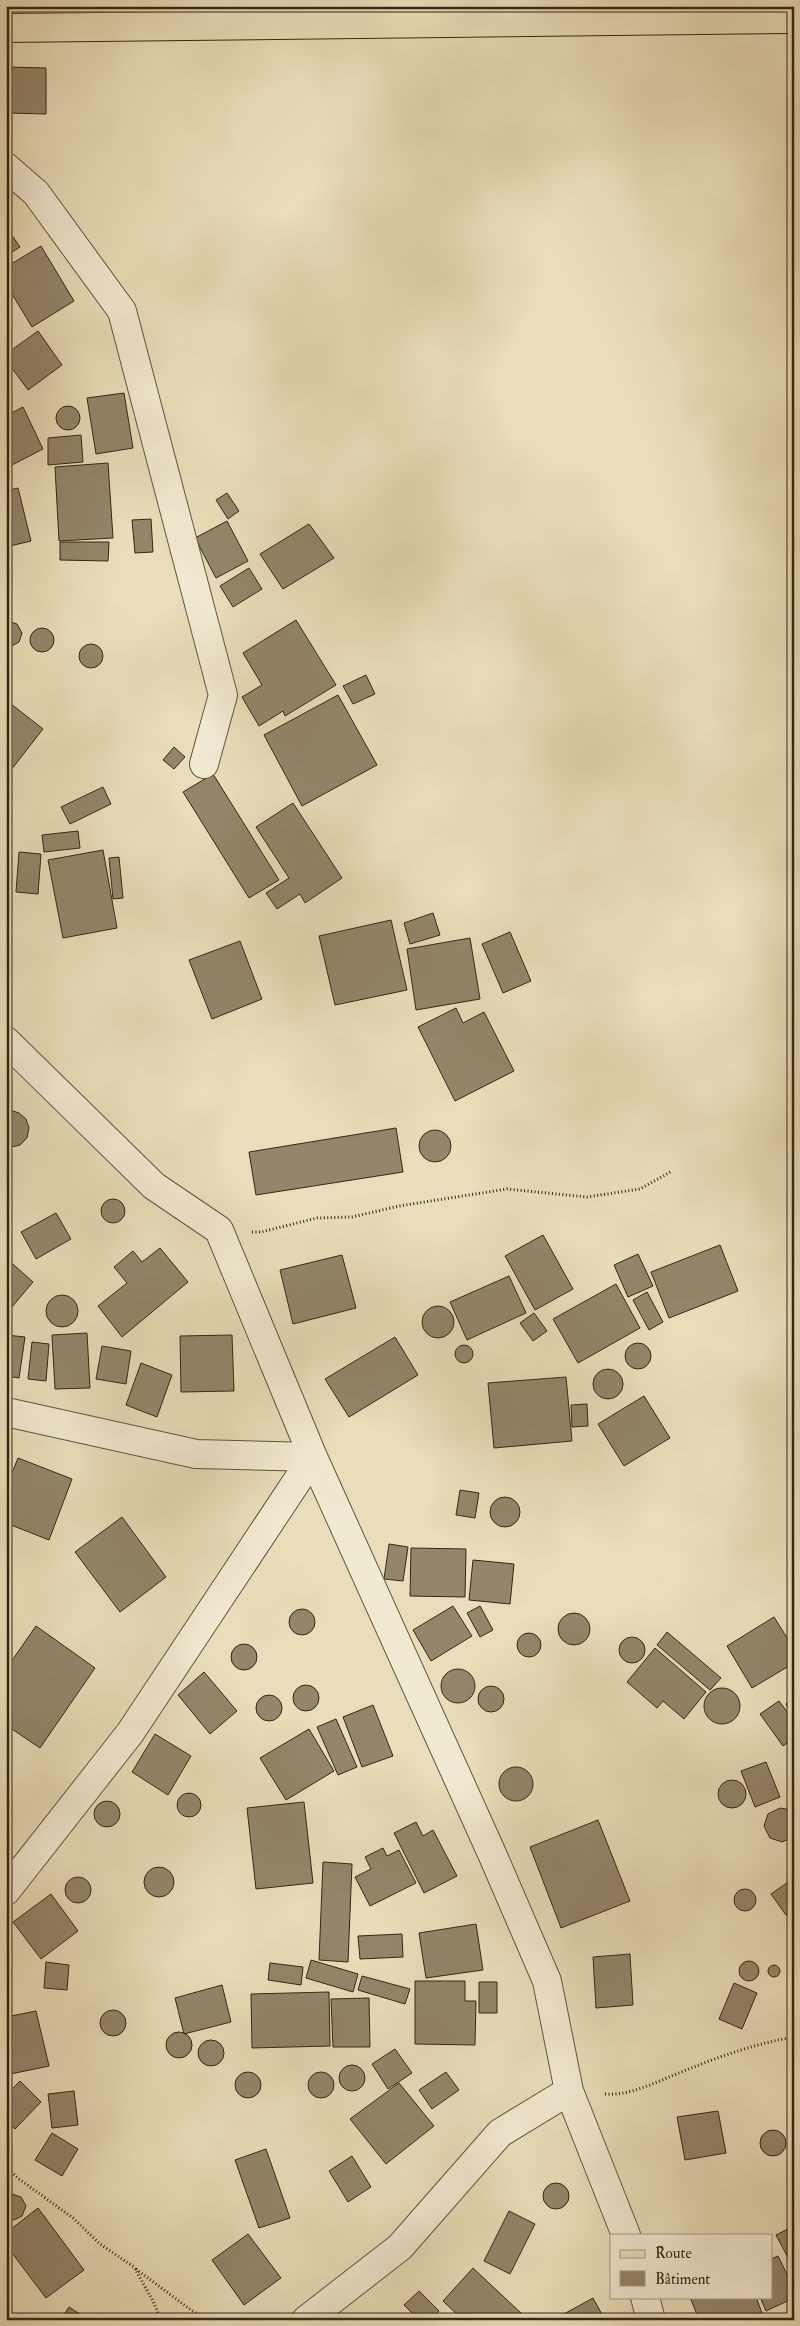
<svg xmlns="http://www.w3.org/2000/svg" width="800" height="2326" font-family="'IM FELL Double Pica',serif">
	<style>
		.building { fill: #93866a; stroke: #352615 }
		.lines { fill: none; stroke-linecap: round; stroke-linejoin: round }
		.minor-casing { stroke: #62543e; stroke-width: 30 }
		.primary-casing { stroke: #352615; stroke-width: 30 }
		.path { stroke: #352615; stroke-width: 3; stroke-dasharray: 1 2.5; stroke-linecap: butt }
		.minor { stroke: #f1ead2; stroke-width: 28 }
		.primary { stroke: #e9deb9; stroke-width: 28 }
	</style>
	<rect width="100%" height="100%" fill="#e9deb9"/>
	<filter id="stains"><feTurbulence type="fractalNoise" baseFrequency=".004" numOctaves="4"/><feColorMatrix values="0 0 0 0 .2 0 0 0 0 .09 0 0 0 0 .02 0 0 0 .5 -.17"/></filter>
	<radialGradient id="worn" r=".72"><stop offset=".6" stop-color="#630" stop-opacity="0"/><stop offset="1" stop-color="#630" stop-opacity=".3"/></radialGradient>
	<!-- building -->
	<path class="building" d="M6,67l40,1v46l-40,-1z
		M11,234l9,13 -14,9v-19z
		M41,246l33,55 -42,26 -26,-43v-17z
		M38,331l24,34 -34,25 -22,-30v-6z
		M124,393l9,55 -37,6 -9,-56z
		M56 418a12 12 0 1 1 24 0a12 12 0 1 1-24 0Z
		M23,407l20,42 -35,18 -2,-51z
		M81,435l2,27 -35,3v-27z
		M108,463l5,75 -54,3 -4,-74z
		M18,488l13,53 -25,6v-56z
		M227,493l12,18 -11,8 -12,-19z
		M151,519l2,33 -18,1 -3,-33z
		M227,521l21,40 -32,17 -21,-40z
		M309,524l25,34 -51,31 -23,-35z
		M60,542h49l-1,19 -48,-1z
		M249,568l13,21 -29,18 -13,-21z
		M296,620l40,65 -51,31 -2,-5 -24,15 -17,-29 20,-12 -19,-32z
		M8,621l9,3 5,9 -3,9 -9,5 -4,-2v-23z
		M30 640a12 12 0 1 1 24 0a12 12 0 1 1-24 0Z
		M79 656a12 12 0 1 1 24 0a12 12 0 1 1-24 0Z
		M366,675l9,19 -22,10 -10,-18z
		M338,695l39,70 -75,41 -38,-71z
		M6,700l37,29 -32,41 -5,-4z
		M174,747l11,10 -11,12 -11,-9z
		M213,774l66,106 -30,18 -66,-106z
		M103,787l8,17 -41,20 -9,-17z
		M6,792l6,32 -6,1z
		M293,803l49,75 -37,25 -5,-9 -23,15 -11,-16 23,-15 -33,-51z
		M78,831l2,17 -36,4 -2,-17z
		M6,840l6,1 -6,32z
		M103,850l14,78 -54,10 -15,-78z
		M19,852l22,2 -3,40 -22,-2z
		M119,857l4,41 -10,1 -4,-41z
		M433,913l7,22 -30,9 -6,-21z
		M391,920l16,70 -72,15 -16,-69z
		M510,932l21,49 -28,12 -21,-49z
		M470,938l10,61 -64,11 -9,-61z
		M240,941l22,58 -50,20 -23,-59z
		M456,1008l7,15 21,-11 30,59 -59,30 -37,-74z
		M10,1110l9,3 7,6 3,9 -2,10 -7,7 -8,2 -6,-1v-34z
		M396,1128l7,44 -147,23 -7,-43z
		M419 1146a16 16 0 1 1 32 0a16 16 0 1 1-32 0Z
		M101 1211a12 12 0 1 1 24 0a12 12 0 1 1-24 0Z
		M56,1213l15,26 -35,20 -15,-27z
		M543,1235l30,54 -38,21 -30,-54z
		M720,1245l18,46 -69,27 -18,-46z
		M160,1248l28,34 -66,55 -24,-31 29,-23 -13,-16 19,-16 9,11z
		M638,1254l15,32 -25,11 -14,-32z
		M342,1255l14,53 -63,16 -13,-54z
		M6,1258l27,24 -27,32z
		M509,1276l17,37 -59,27 -17,-38z
		M616,1284l24,44 -62,35 -25,-44z
		M647,1292l16,30 -14,8 -16,-30z
		M46 1311a16 16 0 1 1 32 0a16 16 0 1 1-32 0Z
		M422 1322a16 16 0 1 1 32 0a16 16 0 1 1-32 0Z
		M534,1313l13,18 -14,10 -13,-18z
		M87,1333l3,55 -35,1 -3,-54z
		M6,1335l19,2 -6,41 -13,-2z
		M232,1335l2,56 -53,1 -1,-56z
		M395,1337l23,38 -69,42 -24,-38z
		M32,1342l17,2 -3,37 -18,-2z
		M625 1356a13 13 0 1 1 26 0a13 13 0 1 1-26 0Z
		M455 1354a9 9 0 1 1 18 0a9 9 0 1 1-18 0Z
		M102,1346l29,5 -5,33 -30,-5z
		M141,1363l31,12 -15,42 -31,-12z
		M593 1384a15 15 0 1 1 30 0a15 15 0 1 1-30 0Z
		M566,1377l6,64 -78,7 -6,-65z
		M644,1396l26,42 -46,28 -26,-42z
		M587,1404l1,22 -16,1 -1,-22z
		M18,1458l54,21 -23,61 -43,-17v-35z
		M460,1490l19,3 -4,25 -19,-3z
		M490 1512a15 15 0 1 1 30 0a15 15 0 1 1-30 0Z
		M122,1517l44,60 -46,35 -45,-60z
		M389,1544l19,3 -5,34 -19,-2z
		M411,1548l55,1 -1,48 -55,-1z
		M473,1560l41,4 -4,40 -41,-4z
		M453,1606l19,30 -41,25 -18,-31z
		M480,1606l13,24 -13,7 -13,-24z
		M289 1622a13 13 0 1 1 26 0a13 13 0 1 1-26 0Z
		M558 1629a16 16 0 1 1 32 0a16 16 0 1 1-32 0Z
		M774,1617l20,32v14l-42,25 -25,-42z
		M36,1626l59,42 -55,80 -34,-23v-56z
		M667,1632l54,46 -11,12 -53,-45z
		M517 1645a12 12 0 1 1 24 0a12 12 0 1 1-24 0Z
		M619 1650a13 13 0 1 1 26 0a13 13 0 1 1-26 0Z
		M231 1657a13 13 0 1 1 26 0a13 13 0 1 1-26 0Z
		M655,1648l51,44 -22,27 -21,-18 -6,7 -30,-26z
		M441 1686a17 17 0 1 1 34 0a17 17 0 1 1-34 0Z
		M204,1672l33,39 -27,23 -32,-39z
		M293 1698a13 13 0 1 1 26 0a13 13 0 1 1-26 0Z
		M478 1699a13 13 0 1 1 26 0a13 13 0 1 1-26 0Z
		M704 1706a18 18 0 1 1 36 0a18 18 0 1 1-36 0Z
		M256 1708a13 13 0 1 1 26 0a13 13 0 1 1-26 0Z
		M794,1698v18l-8,-12z
		M779,1701l15,20v17l-11,8 -23,-32z
		M373,1705l20,51 -31,11 -19,-50z
		M336,1719l21,48 -19,8 -21,-48z
		M309,1729l25,42 -48,29 -26,-42z
		M155,1734l36,22 -23,39 -36,-23z
		M766,1762l14,35 -25,10 -14,-36z
		M499 1784a17 17 0 1 1 34 0a17 17 0 1 1-34 0Z
		M718 1794a14 14 0 1 1 28 0a14 14 0 1 1-28 0Z
		M177 1805a12 12 0 1 1 24 0a12 12 0 1 1-24 0Z
		M94 1814a13 13 0 1 1 26 0a13 13 0 1 1-26 0Z
		M304,1802l9,81 -57,6 -9,-81z
		M780,1808l6,1 8,5v23l-12,5 -12,-4 -6,-12 4,-12z
		M598,1820l32,81 -69,27 -31,-81z
		M416,1822l7,14 10,-6 24,46 -33,17 -30,-60z
		M383,1848l4,8 12,-6 17,33 -46,23 -15,-29 16,-8 -6,-12z
		M323,1862l29,2 -4,98 -29,-2z
		M144 1882a15 15 0 1 1 30 0a15 15 0 1 1-30 0Z
		M65 1890a13 13 0 1 1 26 0a13 13 0 1 1-26 0Z
		M794,1878v32l-8,5 -15,-21z
		M734 1900a11 11 0 1 1 22 0a11 11 0 1 1-22 0Z
		M51,1894l27,37 -37,28 -28,-37z
		M476,1924l7,46 -57,8 -7,-45z
		M402,1934l1,23 -43,2 -2,-23z
		M630,1954l3,51 -37,3 -3,-51z
		M311,1960l47,14 -5,18 -47,-14z
		M739 1971a10 10 0 1 1 20 0a10 10 0 1 1-20 0Z
		M46,1962l23,3 -2,25 -23,-2z
		M270,1963l33,4 -2,18 -33,-5z
		M768 1971a6 6 0 1 1 12 0a6 6 0 1 1-12 0Z
		M362,1976l48,13 -5,15 -47,-14z
		M415,1981h50v20h11l-1,44 -60,-1z
		M479,1982h18v31h-18z
		M734,1983l23,10 -15,36 -23,-10z
		M222,1985l9,37 -47,12 -9,-36z
		M329,1992l1,54 -78,2 -1,-54z
		M369,1998l1,49h-37l-2,-48z
		M100 2023a13 13 0 1 1 26 0a13 13 0 1 1-26 0Z
		M36,2011l13,55 -43,9v-58z
		M166 2045a13 13 0 1 1 26 0a13 13 0 1 1-26 0Z
		M198 2053a13 13 0 1 1 26 0a13 13 0 1 1-26 0Z
		M395,2049l17,24 -24,16 -16,-25z
		M339 2078a13 13 0 1 1 26 0a13 13 0 1 1-26 0Z
		M308 2085a13 13 0 1 1 26 0a13 13 0 1 1-26 0Z
		M235 2085a13 13 0 1 1 26 0a13 13 0 1 1-26 0Z
		M446,2072l13,18 -27,19 -13,-19z
		M20,2081l21,21 -26,27 -9,-9v-25z
		M399,2083l35,43 -48,38 -36,-45z
		M74,2091l4,34 -26,3 -4,-34z
		M718,2111l8,42 -41,7 -8,-43z
		M760 2143a13 13 0 1 1 26 0a13 13 0 1 1-26 0Z
		M52,2133l26,16 -16,27 -27,-16z
		M266,2149l24,69 -31,10 -24,-68z
		M352,2156l19,31 -23,15 -19,-31z
		M543 2196a13 13 0 1 1 26 0a13 13 0 1 1-26 0Z
		M12,2194l9,3 5,9 -4,10 -8,4 -8,-1v-23z
		M38,2208l46,62 -38,28 -40,-53v-12z
		M509,2211l26,13 -25,50 -26,-13z
		M794,2226v43l-18,-34z
		M248,2234l33,44 -37,27 -32,-45z
		M778,2256l16,33v9l-28,13 -6,-14h11v-38z
		M473,2268l49,46 -5,6h-54l-20,-19z
		M419,2291l20,20 -8,9h-12l-15,-15z
		M690,2297h66l6,16 -16,7h-47z
		M593,2298l12,22h-52z
		M69,2307l17,11 -1,2h-18l-4,-3z"/>
	<g class="lines">
		<defs>
			<path id="minor" d="M6,167l30,26 86,118 101,384 -19,69
				M6,1041l148,145 65,44 94,227 180,399 54,125 22,110 57,144
				M6,1412l190,42 117,3
				M6,1891l124,-158 183,-276
				M645,2297l6,23
				M306,2320l94,-73 100,-114 69,-42"/>
			<path id="primary" d="M6,28l788,-9"/>
		</defs>
		<!-- minor casing -->
		<use href="#minor" class="minor-casing"/>
		<!-- primary casing -->
		<use href="#primary" class="primary-casing"/>
		<!-- path -->
		<path class="path" d="M252,1232h9l56,-14 35,-1 47,-11 108,-17 80,8 53,-8 32,-18
			M605,2094c23,2 47,-10 69,-19 39,-16 78,-31 120,-38
			M6,2167l13,12 54,39 27,26 34,23 19,34 8,19
			M136,2269l55,41 17,10"/>
		<!-- minor -->
		<use href="#minor" class="minor"/>
		<!-- primary -->
		<use href="#primary" class="primary"/>
	</g>
	<!-- margin -->
	<rect width="800" height="2326" fill="none" stroke="#e9deb9" stroke-width="25"/>
	<rect x="8" y="8" width="785" height="2311" fill="none" stroke="#352615" stroke-width="2.5"/>
	<rect x="12" y="12" width="775" height="2301" fill="none" stroke="#352615"/>
	<!-- legend -->
	<rect x="610" y="2234" width="162" height="65" fill="#f1ead2" stroke="#a69c86"/>
	<rect x="620" y="2250" width="25" height="8" fill="#e9deb9" stroke="#a69c86"/>
	<text x="655" y="2258" font-size="15" fill="#352615">Route</text>
	<rect x="620" y="2271" width="25" height="15" fill="#93866a" stroke="#a69c86"/>
	<text x="655" y="2284" font-size="15" fill="#352615">Bâtiment</text>
	<rect width="100%" height="100%" filter="url(#stains)"/>
	<rect width="100%" height="100%" fill="url(#worn)"/>
</svg>
